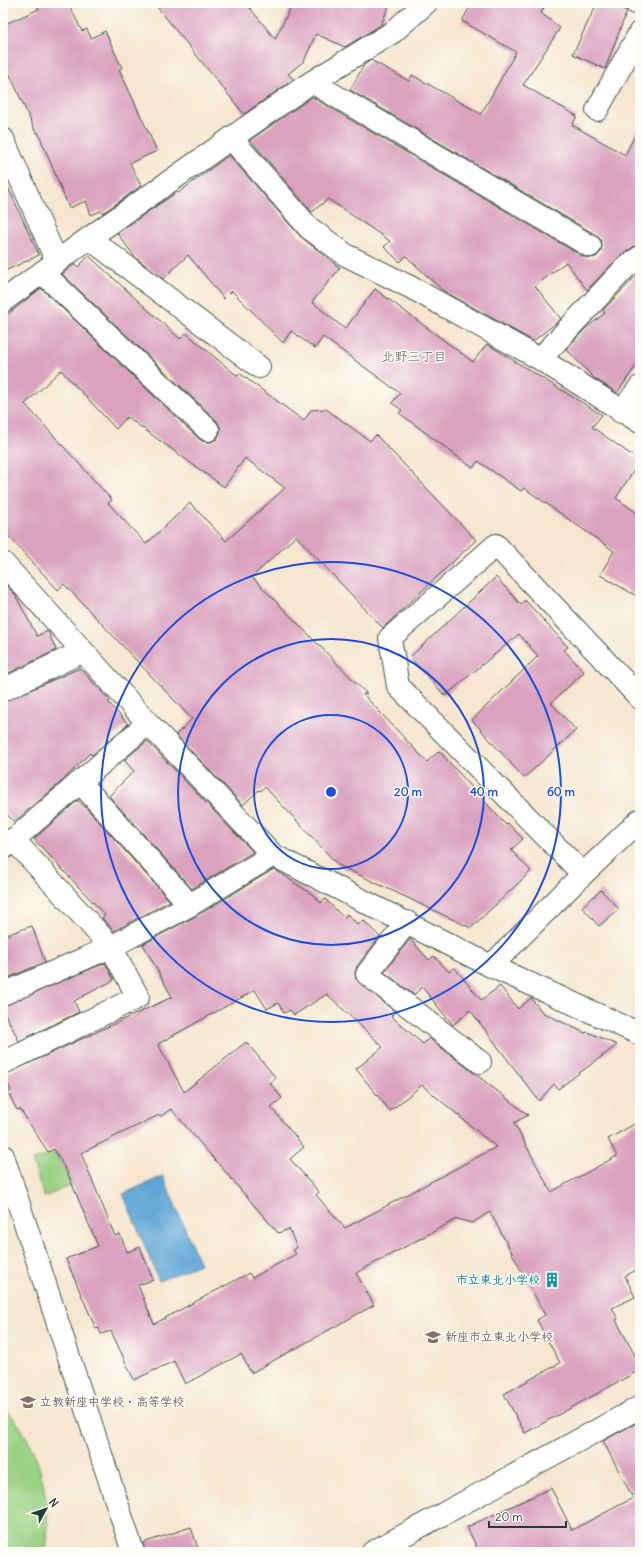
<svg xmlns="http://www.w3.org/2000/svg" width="643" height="1555" font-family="Delius,'Klee One',sans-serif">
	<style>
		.green { fill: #9ad183; stroke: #5c875c }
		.water { fill: #5fa5d5; stroke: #3f7184 }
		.building { fill: #daa2bf; fill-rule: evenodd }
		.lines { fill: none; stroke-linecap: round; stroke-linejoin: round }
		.minor-casing { stroke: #3f564b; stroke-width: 24 }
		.minor { stroke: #fff; stroke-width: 22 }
		.ring { fill: none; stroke: #1d4ed8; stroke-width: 2 }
		.labels { text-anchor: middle; stroke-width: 3; stroke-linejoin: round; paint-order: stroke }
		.culture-label { font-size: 12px; font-weight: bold; fill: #0d838f; stroke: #fdfcf7; text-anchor: end }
		.education-label { font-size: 12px; font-weight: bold; fill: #785e54; stroke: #fdfcf7; text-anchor: start }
		.neighbourhood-label { font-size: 13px; fill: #606065; stroke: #fdfcf7 }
		.centre { fill: #1d4ed8; stroke: #fdfcf7; stroke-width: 2 }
		.ring-label { font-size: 12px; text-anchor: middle; font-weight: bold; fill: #1d4ed8; stroke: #fdfcf7; stroke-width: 3; stroke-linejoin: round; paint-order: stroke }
	</style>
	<rect width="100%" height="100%" fill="#fdfcf7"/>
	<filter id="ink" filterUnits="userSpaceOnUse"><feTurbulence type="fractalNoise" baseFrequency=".025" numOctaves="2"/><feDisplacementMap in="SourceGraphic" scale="8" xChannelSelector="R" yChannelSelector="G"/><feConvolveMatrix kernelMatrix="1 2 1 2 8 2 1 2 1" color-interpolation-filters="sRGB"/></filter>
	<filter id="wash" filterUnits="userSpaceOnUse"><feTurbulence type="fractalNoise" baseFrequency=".012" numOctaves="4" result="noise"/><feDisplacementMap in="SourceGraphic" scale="16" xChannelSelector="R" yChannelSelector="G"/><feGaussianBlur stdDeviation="0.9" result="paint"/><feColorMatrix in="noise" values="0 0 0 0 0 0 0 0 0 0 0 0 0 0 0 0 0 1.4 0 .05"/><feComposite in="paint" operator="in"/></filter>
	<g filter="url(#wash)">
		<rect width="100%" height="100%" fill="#f6e6cf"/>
		<!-- green -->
		<path class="green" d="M56,1153l16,32 -28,12 -12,-37z
			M3,1406c38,38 49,95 43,146h-43z"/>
		<!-- water -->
		<path class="water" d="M163,1176l37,88 -41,17 -36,-87z"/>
		<g id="blocks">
			<!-- building -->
			<path class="building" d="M36,3h32l14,28 5,-2 4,9 14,-7 17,37 -3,1 38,82 -27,12 11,23 -38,27 -2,-2 -10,4 -5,-14 -17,7 -31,-76 -2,1 -33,-74v-34l36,-16z
				M154,3h92l29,36 18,-36h97l-9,22 -36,22 -29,-13 -12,27 -16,13 6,5 -50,35z
				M472,3h74l-5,10 19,15 -37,57 54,31 -5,9 53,30 15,-30v120l-7,2 -15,11 -31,32 -21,-28 -31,24 26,33 -28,22 -91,-51 -36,-34 -6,6 -16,-15 6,-6 -62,-42 -16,13 -62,-72 62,-43 272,160 6,1 6,-1 5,-5 1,-6 -1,-6 -5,-5 -246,-145 14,-25 7,-5 38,21 3,-6 69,39 35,-62 -54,-31z
				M597,3h19v3l11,5 -22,58 -32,-15z
				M229,155l71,81 40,32 -28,34 33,27 30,-40 98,73 14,-18 115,71 -10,12 48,34 -24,37 24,17v83l-40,-23 14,-24 -90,-63 -3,3 -43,-30 -5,7 -74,-55 3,-3 -10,-7 8,-10 -77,-56 -8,11 -24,-17 -8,12 -51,-52 -8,8 -36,-44 -25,24 -28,-22 -18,-24 60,-41 1,1z
				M3,176l36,79 -36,17z
				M89,256l91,83 6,-6 44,37 8,6 1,-3 65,48 7,-11 15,-1 44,32 6,-6 100,105 -93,88 -87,-92 -44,41 115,117h-4l64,68 12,-11 67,74 2,-2 15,16 -12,11 20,21 -60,57 -133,-63 -73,-78 -5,4 -1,-1 -16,15 -67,-70 16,-16 -128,-135 -6,6 -55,-60v-212l38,-30 158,151 6,3h6l6,-3 3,-6v-6l-3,-6 -155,-147 13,-10 3,3zM61,370l55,59 11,-12 97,70 21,-29 40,30 -59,53 -36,-38 -44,41 -38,-41 4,-3 -87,-96z
				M640,272v88l-23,33 -23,-15 -28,-29 19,-20 20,-16 -2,-3z
				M496,577l25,28 4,-5 43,47 -4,3 20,22 -33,31 25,27 -52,48 -52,-58 66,-64 -19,-22 -74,62 -35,-39z
				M3,582l11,11 23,43 11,-5 8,19 -53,26z
				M80,668l30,33 -2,1 20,22 -36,31 -2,-2 -30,30 -46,39 -11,-12v-108z
				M147,741l106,111 -61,37 -83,-93 25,-25 -10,-11z
				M78,800l13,13 79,88 -56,30 -12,-13 3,-3 -71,-76z
				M274,869l39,26 8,8 4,-4 19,19 3,-4 11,11 5,-5 17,17 -23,29 -2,7 1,6 39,33 -4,4 32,28 6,-6 99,77 -14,8 37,69 66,-36 -9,-17 32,-18v147l-15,8 10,21 -23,11 6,11 -2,1 24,45v5l-115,63 -21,-39 56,-31 -23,-43 8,-5 -55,-103 -18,11 -15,-4 -101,54 18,32 -123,68 -10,-19 -56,30 -11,-23 -40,19 -23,-49 -10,3 -2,-6 -3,1 -30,-70 32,-13 -31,-74 -13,-23 -6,3 -28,-43 -3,1 -9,-18 3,-1 -7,-16 168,-78 -29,-53 53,-28zM255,990l12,19 11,-6 6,10 6,-3 4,5 33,-21 56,53 -27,22 34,42 32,-26 74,62 -151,81 -29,-33 3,-3 -29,-33 14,-12 -33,-40 11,-9 -12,-15 6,-5 -30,-36 -62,50 -26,-48zM171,1109l107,124 11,-4 8,19 -4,2 3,4 -44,24 -3,-5 -95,51 -16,-39 15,-5 -13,-33 -13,5 -7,-18 -5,2 -34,-83 78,-38 2,1z
				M601,890l18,19 -20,17 -17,-19z
				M32,926l13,36 -42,18v-44z
				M410,939l19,21 5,-4 15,16 5,-5 27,33 19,-14 18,23 13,-11 12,15 42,20 3,-1 29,13 -59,44 -4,-5 -15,17 -69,-91 -17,15 -31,-38 -8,8 -30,-23z
				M105,963l9,17 -40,21 5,11 -60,29 -16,-31v-4z
				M640,1421v131h-161l-12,-25 84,-39 21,42 61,-32 -30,-57z
				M191,1527l8,25h-54l-2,-9z"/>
		</g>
	</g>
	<g filter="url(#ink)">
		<use href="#blocks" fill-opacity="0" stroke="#3f564b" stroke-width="1"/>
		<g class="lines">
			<defs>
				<path id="minor" d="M636,3l4,2
					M312,82l278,164
					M597,110l43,-78
					M231,138l78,90 37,27 66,33 128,71 100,63
					M3,139l54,123
					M89,238l170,129
					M42,272l166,158
					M3,301l86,-63 218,-153 86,-53 33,-29
					M540,359l85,-91 15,-11
					M621,412l19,-25
					M3,563l145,160 125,132 218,111 149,68
					M3,690l80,-39
					M80,782l110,123
					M4,848l144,-125
					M583,874l-185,-188 -8,-48 106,-93 144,153
					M407,922l-40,52 113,88
					M491,966l89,-89 60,-57
					M3,994l108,-47 -98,-108
					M3,1063l135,-66 -27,-50 79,-42 83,-50
					M3,1156l130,396
					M373,1552l267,-145"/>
			</defs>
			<!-- minor casing -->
			<use href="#minor" class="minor-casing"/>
			<!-- minor -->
			<use href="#minor" class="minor"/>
		</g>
	</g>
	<!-- distance rings -->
	<g class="ring">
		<circle cx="331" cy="792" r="77"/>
		<circle cx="331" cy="792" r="153"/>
		<circle cx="331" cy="792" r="230"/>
	</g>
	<!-- icons -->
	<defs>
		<symbol id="building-bare" viewBox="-9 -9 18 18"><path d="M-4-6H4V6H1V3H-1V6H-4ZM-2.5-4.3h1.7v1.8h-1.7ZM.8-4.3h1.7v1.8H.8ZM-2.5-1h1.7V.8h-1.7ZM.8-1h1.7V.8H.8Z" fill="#0f9aa8" stroke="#fdfcf7" stroke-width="2.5" paint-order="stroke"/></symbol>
		<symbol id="school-bare" viewBox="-9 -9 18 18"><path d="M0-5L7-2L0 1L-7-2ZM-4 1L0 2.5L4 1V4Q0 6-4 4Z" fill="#8d6e63" stroke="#fdfcf7" stroke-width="2.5" paint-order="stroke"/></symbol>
	</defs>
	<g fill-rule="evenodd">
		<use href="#building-bare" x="541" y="1269" width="22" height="22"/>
		<use href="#school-bare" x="422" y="1326" width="22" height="22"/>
		<use href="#school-bare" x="17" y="1391" width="22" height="22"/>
	</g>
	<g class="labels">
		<!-- culture labels -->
		<g class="culture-label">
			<text x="540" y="1284">市立東北小学校</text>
		</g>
		<!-- education labels -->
		<g class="education-label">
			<text x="445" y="1341">新座市立東北小学校</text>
			<text x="40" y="1406">立教新座中学校・高等学校</text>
		</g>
		<!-- neighbourhood labels -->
		<g class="neighbourhood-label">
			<text x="414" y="361">北野三丁目</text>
		</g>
	</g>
	<circle cx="331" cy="792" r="6" class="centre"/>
	<g class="ring-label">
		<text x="408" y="796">20 m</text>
		<text x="484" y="796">40 m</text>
		<text x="561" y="796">60 m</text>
	</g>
	<!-- margin -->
	<rect width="643" height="1555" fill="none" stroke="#fdfcf7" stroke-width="16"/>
	<!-- north arrow -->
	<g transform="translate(46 1509) rotate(50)" stroke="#fdfcf7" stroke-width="3" paint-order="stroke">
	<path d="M0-3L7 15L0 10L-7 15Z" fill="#1f3d34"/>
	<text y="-6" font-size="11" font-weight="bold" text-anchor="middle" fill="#1f3d34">N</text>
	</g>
	<!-- scale -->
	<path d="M489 1521v6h77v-6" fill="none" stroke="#1f3d34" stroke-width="2"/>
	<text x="495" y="1521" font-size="12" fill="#1f3d34" stroke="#fdfcf7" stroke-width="3" paint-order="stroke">20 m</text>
</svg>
